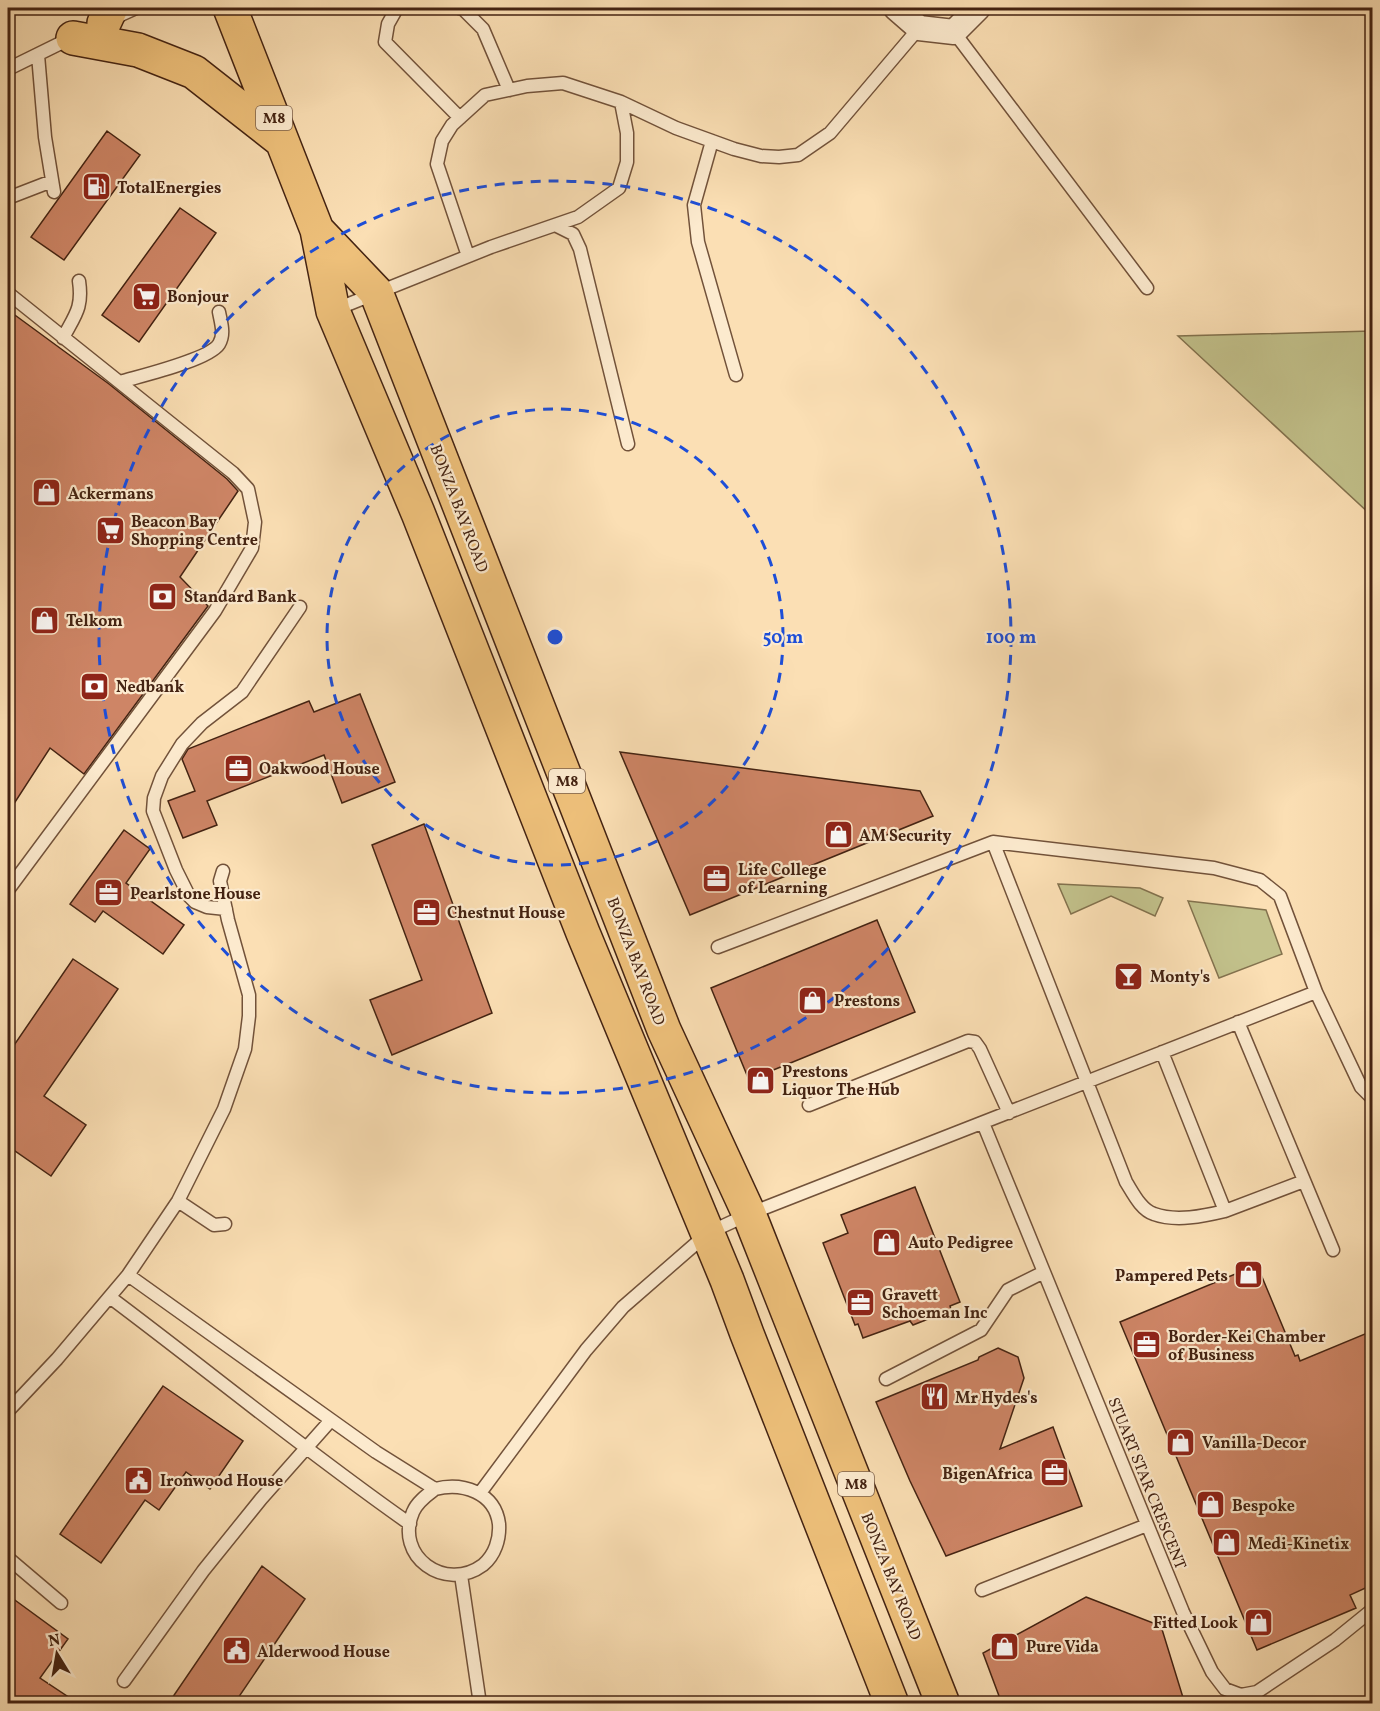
<svg xmlns="http://www.w3.org/2000/svg" width="1380" height="1711" font-family="Vollkorn,serif">
	<style>
		.green { fill: #c2c18b; stroke: #83724e; stroke-width: 1.5 }
		.building { fill: #ce8566; stroke: #442312; stroke-width: 1.5 }
		.lines { fill: none; stroke-linecap: round; stroke-linejoin: round }
		.lane-casing { stroke: #72523a; stroke-width: 15 }
		.street-casing { stroke: #72523a; stroke-width: 27 }
		.primary-casing { stroke: #442312; stroke-width: 36 }
		.lane { stroke: #fceace; stroke-width: 12 }
		.street { stroke: #fceace; stroke-width: 24 }
		.primary { stroke: #eec07a; stroke-width: 33 }
		.ring { fill: none; stroke: #1d4ed8; stroke-width: 3; stroke-dasharray: 10 8 }
		.labels { text-anchor: middle; stroke-width: 4.5; stroke-linejoin: round; paint-order: stroke }
		.shield { fill: #fceace; stroke: #7b5f4a; stroke-width: 1.5 }
		.shield-label { font-size: 15px; font-weight: bold; fill: #442312 }
		.poi-label { font-size: 16px; font-weight: bold; fill: #442312; stroke: #fceace; text-anchor: start }
		.street-label { font-size: 16px; fill: #442312; stroke: #fceace }
		.centre { fill: #1d4ed8; stroke: #fceace; stroke-width: 3 }
		.ring-label { font-size: 18px; text-anchor: middle; font-weight: bold; fill: #1d4ed8; stroke: #fceace; stroke-width: 4.5; stroke-linejoin: round; paint-order: stroke }
	</style>
	<rect width="100%" height="100%" fill="#fbdfb4"/>
	<filter id="stains"><feTurbulence type="fractalNoise" baseFrequency=".00333" numOctaves="4"/><feColorMatrix values="0 0 0 0 .2 0 0 0 0 .09 0 0 0 0 .02 0 0 0 .5 -.17"/></filter>
	<radialGradient id="worn" r=".72"><stop offset=".6" stop-color="#630" stop-opacity="0"/><stop offset="1" stop-color="#630" stop-opacity=".3"/></radialGradient>
	<!-- green -->
	<path class="green" d="M1372,331v185l-194,-180z
		M1058,884l82,4 23,10 -8,18 -44,-20 -40,18z
		M1188,901l78,9 16,44 -63,24z"/>
	<!-- building -->
	<path class="building" d="M107,131l33,24 -76,105 -33,-23z
		M180,208l36,25 -77,109 -37,-27z
		M8,310l101,74 118,95 11,12 -58,86 28,29 -124,168 -34,-26 -42,65z
		M360,694l35,88 -53,21 -18,-48 -117,46 10,24 -34,13 -15,-37 27,-10 -13,-32 6,-10 121,-48 5,11z
		M620,752l300,39 13,25 -243,99z
		M424,824l68,189 -100,42 -22,-55 52,-20 -50,-135z
		M124,830l26,19 -24,34 58,42 -21,29 -60,-43 -8,11 -25,-18z
		M877,920l38,92 -166,68 -38,-92z
		M73,959l45,30 -74,107 42,29 -35,51 -43,-30v-92z
		M915,1187l45,115 -10,4 1,4 -38,15 -3,-4 -47,17 -5,-14 -3,1 -32,-82 25,-10 -7,-18z
		M1257,1265l38,91 3,-1 2,6 72,-30v254l-22,10 6,13 -99,42 -137,-328z
		M998,1348l20,9 6,21 -24,71 53,-22 29,79 -136,50 -36,-75 -34,-79 102,-42 1,-3z
		M163,1386l80,55 -33,48 -24,-17 -27,38 -14,-10 -44,63 -41,-29z
		M262,1566l43,33 -71,105h-66z
		M8,1595l60,44 -28,39 39,26h-71z
		M1086,1597l75,29 24,78h-183l-19,-51z"/>
	<g class="lines">
		<defs>
			<path id="lane" d="M397,8l-9,16 -3,18 75,76
				M459,8l4,1 20,20 26,61
				M114,18l22,-10
				M954,32l193,256
				M38,55l7,82 9,55
				M8,69l63,-31
				M712,141l-18,64 4,37 38,133
				M8,198l44,-17
				M555,225l18,9 7,15 48,195
				M468,256l-31,-92 5,-23 10,-16 33,-30 42,-9 36,-3 58,19 55,26 58,21 27,7 18,1 19,-2 32,-22 89,-105
				M8,293l225,180 15,16 7,33 -3,26 -37,63 -207,279
				M334,310l157,-63 87,-30 41,-29 8,-26v-29l-6,-31
				M63,338c12,-23 20,-30 16,-57
				M120,382c20,-6 89,-22 99,-38 6,-10 2,-21 0,-32
				M226,909l-19,-2 -12,-5 -6,-6 -13,-26 -23,-59 1,-13 8,-22 20,-32 20,-21 40,-31 58,-85
				M718,947l275,-105
				M1238,1022l95,228
				M1162,1052l63,159 79,-30
				M809,1105l159,-64 7,1 5,7 29,64
				M983,1123l200,489 29,60 13,17 16,6 16,-3 78,-52 37,-30
				M178,1201l36,24 11,-1
				M1225,1211c-21,5 -49,11 -71,3 -13,-4 -21,-21 -28,-32l-133,-340 221,26 46,12 20,16 36,96
				M128,1275l248,177 59,37c27,-7 60,3 64,35 1,15 -4,31 -16,41 -38,28 -89,-9 -70,-53 4,-10 14,-17 22,-23
				M111,1298c100,75 196,154 299,226
				M886,1379l95,-49 27,-40 36,-18
				M8,1411l49,-52 71,-84 50,-74 46,-92 21,-60 4,-33v-21l-21,-75 -8,-39 3,-10
				M480,1493l106,-143 37,-43 85,-74 41,-19 567,-222 45,95 11,11
				M8,1558l53,45
				M461,1575l19,129
				M982,1590l165,-65
				M124,1681l79,-110 58,-72 70,-79"/>
			<path id="street" d="M896,8l23,20 35,4 24,-24"/>
			<path id="primary" d="M230,8l87,222 16,81 85,202 165,420 144,347 20,54 145,370
				M104,23l7,-15
				M73,38l65,12 56,22 88,69
				M317,230l59,62 288,738 85,184 194,490"/>
		</defs>
		<!-- lane casing -->
		<use href="#lane" class="lane-casing"/>
		<!-- street casing -->
		<use href="#street" class="street-casing"/>
		<!-- primary casing -->
		<use href="#primary" class="primary-casing"/>
		<!-- lane -->
		<use href="#lane" class="lane"/>
		<!-- street -->
		<use href="#street" class="street"/>
		<!-- primary -->
		<use href="#primary" class="primary"/>
	</g>
	<!-- distance rings -->
	<g class="ring">
		<circle cx="555" cy="637" r="228"/>
		<circle cx="555" cy="637" r="456"/>
	</g>
	<!-- icons -->
	<defs>
		<symbol id="fuel-square" viewBox="-11 -11 22 22"><rect x="-9" y="-9" width="18" height="18" rx="4" fill="#8f2418" stroke="#fceace"/><path d="M-5.5-6h7V0h2V4h1.3V-2.5L3-4.5l.8-.8L6-3V5H2.5V1h-1V6h-7ZM-4.2-4.7v3.2H.2V-4.7Z" fill="#fff"/></symbol>
		<symbol id="supermarket-square" viewBox="-11 -11 22 22"><rect x="-9" y="-9" width="18" height="18" rx="4" fill="#8f2418" stroke="#fceace"/><path d="M-6-5.5h2.5l.6 2H6L4.5 2H-2.5L-4.4-4H-6ZM-1.5 3.2a1.3 1.3 0 1 0 .1 0ZM3 3.2a1.3 1.3 0 1 0 .1 0Z" fill="#fff"/></symbol>
		<symbol id="shop-square" viewBox="-11 -11 22 22"><rect x="-9" y="-9" width="18" height="18" rx="4" fill="#8f2418" stroke="#fceace"/><path d="M-5-2.5h2.3a2.7 3.5 0 0 1 5.4 0H5L5.5 6h-11ZM-1.5-2.5h3a1.5 2.3 0 0 0-3 0Z" fill="#fff"/></symbol>
		<symbol id="bank-square" viewBox="-11 -11 22 22"><rect x="-9" y="-9" width="18" height="18" rx="4" fill="#8f2418" stroke="#fceace"/><path d="M-6-4H6V4H-6ZM0-2.3a2.3 2.3 0 1 0 0 4.6a2.3 2.3 0 1 0 0-4.6Z" fill="#fff"/></symbol>
		<symbol id="office-square" viewBox="-11 -11 22 22"><rect x="-9" y="-9" width="18" height="18" rx="4" fill="#8f2418" stroke="#fceace"/><path d="M-6-3h4V-5.5h4V-3h4V5H-6ZM-1-4.5V-3h2v-1.5ZM-6 0V1H6V0Z" fill="#fff"/></symbol>
		<symbol id="bar-square" viewBox="-11 -11 22 22"><rect x="-9" y="-9" width="18" height="18" rx="4" fill="#8f2418" stroke="#fceace"/><path d="M-6-5H6L.8 .8V4.5H3.5V6h-7V4.5H-.8V.8Z" fill="#fff"/></symbol>
		<symbol id="restaurant-square" viewBox="-11 -11 22 22"><rect x="-9" y="-9" width="18" height="18" rx="4" fill="#8f2418" stroke="#fceace"/><path d="M-5-6h1v4h1v-4h1v4h1v-4h1v5L-1.5 .5V6h-2V.5L-5-1ZM5-6V6H3V1.5H1.5Q1.5-4 5-6Z" fill="#fff"/></symbol>
		<symbol id="civic-square" viewBox="-11 -11 22 22"><rect x="-9" y="-9" width="18" height="18" rx="4" fill="#8f2418" stroke="#fceace"/><path d="M-.6-6.5H3V-4.5H.6V-3L4-1V1h2V6H-6V1h2V-1L-.6-3ZM-1.2 2.5V6h2.4V2.5Z" fill="#fff"/></symbol>
	</defs>
	<g fill-rule="evenodd">
		<use href="#fuel-square" x="80" y="170" width="33" height="33"/>
		<use href="#supermarket-square" x="130" y="280" width="33" height="33"/>
		<use href="#shop-square" x="30" y="476" width="33" height="33"/>
		<use href="#supermarket-square" x="94" y="514" width="33" height="33"/>
		<use href="#bank-square" x="146" y="580" width="33" height="33"/>
		<use href="#shop-square" x="28" y="604" width="33" height="33"/>
		<use href="#bank-square" x="78" y="670" width="33" height="33"/>
		<use href="#office-square" x="222" y="752" width="33" height="33"/>
		<use href="#shop-square" x="822" y="818" width="33" height="33"/>
		<use href="#office-square" x="700" y="862" width="33" height="33"/>
		<use href="#office-square" x="92" y="876" width="33" height="33"/>
		<use href="#office-square" x="410" y="896" width="33" height="33"/>
		<use href="#bar-square" x="1112" y="960" width="33" height="33"/>
		<use href="#shop-square" x="796" y="984" width="33" height="33"/>
		<use href="#shop-square" x="744" y="1064" width="33" height="33"/>
		<use href="#shop-square" x="870" y="1226" width="33" height="33"/>
		<use href="#shop-square" x="1232" y="1258" width="33" height="33"/>
		<use href="#office-square" x="844" y="1286" width="33" height="33"/>
		<use href="#office-square" x="1130" y="1328" width="33" height="33"/>
		<use href="#restaurant-square" x="918" y="1380" width="33" height="33"/>
		<use href="#shop-square" x="1164" y="1426" width="33" height="33"/>
		<use href="#office-square" x="1038" y="1456" width="33" height="33"/>
		<use href="#civic-square" x="122" y="1464" width="33" height="33"/>
		<use href="#shop-square" x="1194" y="1488" width="33" height="33"/>
		<use href="#shop-square" x="1210" y="1526" width="33" height="33"/>
		<use href="#shop-square" x="1242" y="1606" width="33" height="33"/>
		<use href="#shop-square" x="988" y="1630" width="33" height="33"/>
		<use href="#civic-square" x="220" y="1634" width="33" height="33"/>
	</g>
	<g class="labels">
		<!-- shield labels -->
		<g class="shield">
			<rect x="256" y="106" width="36" height="24" rx="4.5"/>
			<rect x="549" y="769" width="36" height="24" rx="4.5"/>
			<rect x="838" y="1472" width="36" height="24" rx="4.5"/>
		</g>
		<g class="shield-label">
			<text x="274" y="123">M8</text>
			<text x="567" y="786">M8</text>
			<text x="856" y="1489">M8</text>
		</g>
		<!-- poi labels -->
		<g class="poi-label">
			<text x="117" y="193">TotalEnergies</text>
			<text x="167" y="302">Bonjour</text>
			<text x="68" y="499">Ackermans</text>
			<text x="131" y="527">Beacon Bay<tspan x="131" dy="18">Shopping Centre</tspan></text>
			<text x="184" y="602">Standard Bank</text>
			<text x="66" y="626">Telkom</text>
			<text x="116" y="692">Nedbank</text>
			<text x="259" y="774">Oakwood House</text>
			<text x="859" y="841">AM Security</text>
			<text x="738" y="875">Life College<tspan x="738" dy="18">of Learning</tspan></text>
			<text x="130" y="899">Pearlstone House</text>
			<text x="447" y="918">Chestnut House</text>
			<text x="1150" y="982">Monty's</text>
			<text x="834" y="1006">Prestons</text>
			<text x="782" y="1077">Prestons<tspan x="782" dy="18">Liquor The Hub</tspan></text>
			<text x="908" y="1248">Auto Pedigree</text>
			<text x="1228" y="1281" text-anchor="end">Pampered Pets</text>
			<text x="882" y="1300">Gravett<tspan x="882" dy="18">Schoeman Inc</tspan></text>
			<text x="1168" y="1342">Border-Kei Chamber<tspan x="1168" dy="18">of Business</tspan></text>
			<text x="955" y="1403">Mr Hydes's</text>
			<text x="1202" y="1448">Vanilla-Decor</text>
			<text x="1033" y="1479" text-anchor="end">BigenAfrica</text>
			<text x="160" y="1486">Ironwood House</text>
			<text x="1232" y="1511">Bespoke</text>
			<text x="1248" y="1549">Medi-Kinetix</text>
			<text x="1238" y="1628" text-anchor="end">Fitted Look</text>
			<text x="1026" y="1652">Pure Vida</text>
			<text x="257" y="1657">Alderwood House</text>
		</g>
		<!-- street labels -->
		<g class="street-label">
			<text transform="translate(460 508) rotate(69)" y="6">BONZA BAY ROAD</text>
			<text transform="translate(637 961) rotate(69)" y="6">BONZA BAY ROAD</text>
			<text transform="translate(1148 1483) rotate(68)" y="6">STUART STAR CRESCENT</text>
			<text transform="translate(892 1576) rotate(68)" y="6">BONZA BAY ROAD</text>
		</g>
	</g>
	<circle cx="555" cy="637" r="9" class="centre"/>
	<g class="ring-label">
		<text x="783" y="643">50 m</text>
		<text x="1011" y="643">100 m</text>
	</g>
	<!-- margin -->
	<rect width="1380" height="1711" fill="none" stroke="#fbdfb4" stroke-width="30"/>
	<rect x="9" y="9" width="1362" height="1693" fill="none" stroke="#442312" stroke-width="3"/>
	<rect x="15" y="15" width="1350" height="1681" fill="none" stroke="#442312" stroke-width="1.5"/>
	<!-- north arrow -->
	<g transform="translate(57 1654) rotate(349)" stroke="#fceace" stroke-width="4.5" paint-order="stroke">
	<path d="M0-4.5L10 22L0 15L-10 22Z" fill="#442312"/>
	<text y="-9" font-size="16" font-weight="bold" text-anchor="middle" fill="#442312">N</text>
	</g>
	<rect width="100%" height="100%" filter="url(#stains)"/>
	<rect width="100%" height="100%" fill="url(#worn)"/>
</svg>
